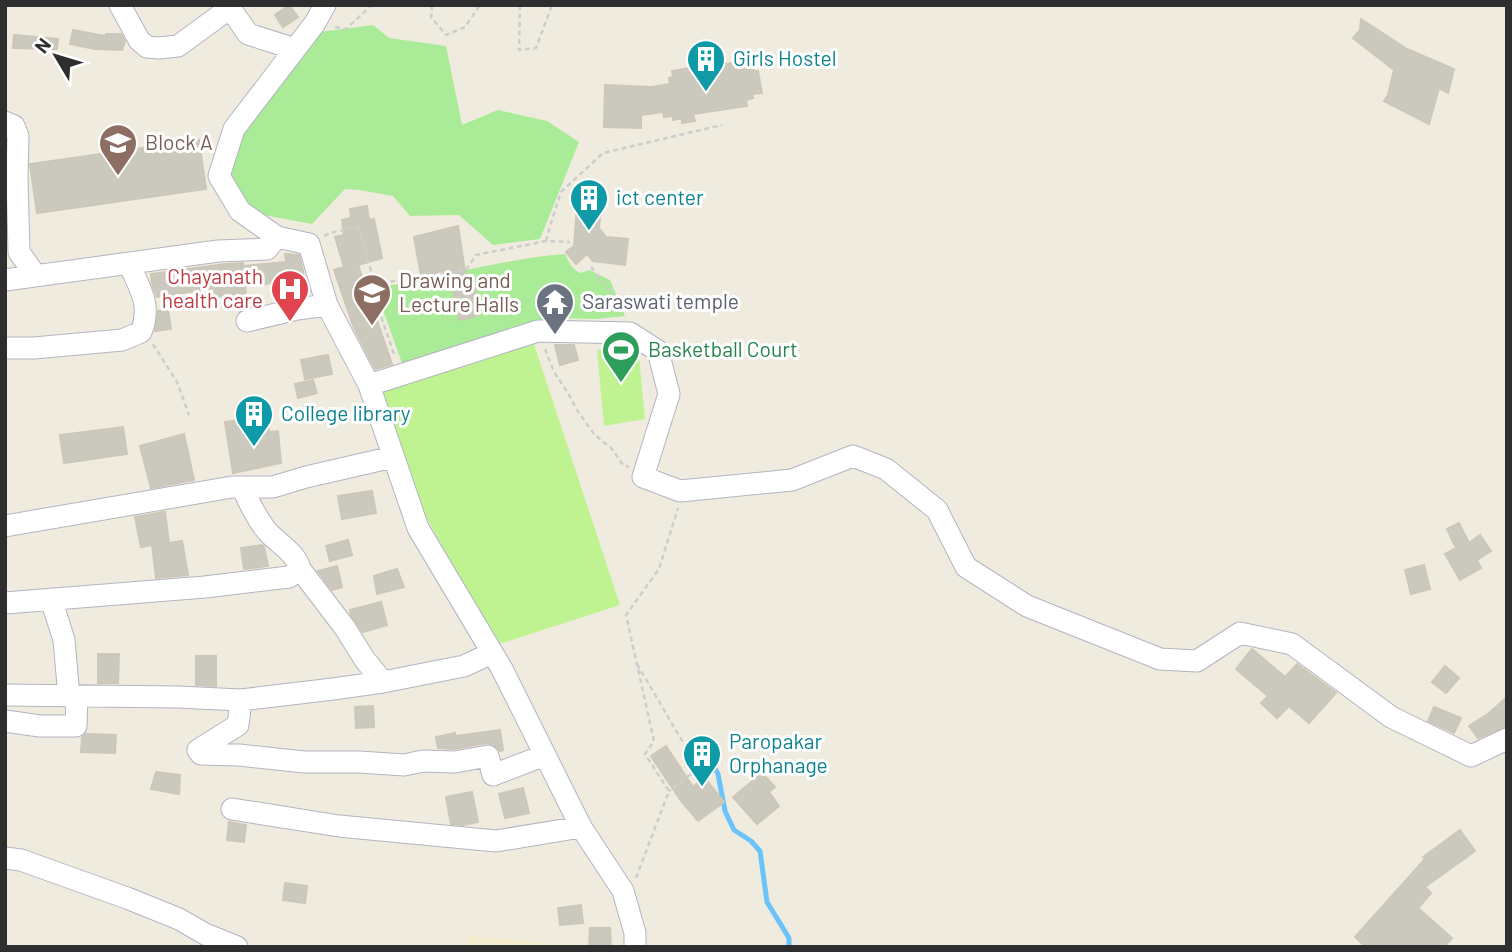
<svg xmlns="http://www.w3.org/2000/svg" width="1512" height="952" font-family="Barlow,sans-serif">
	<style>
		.education { fill: #f2ebce }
		.green { fill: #aaeb97 }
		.pitch { fill: #bff392 }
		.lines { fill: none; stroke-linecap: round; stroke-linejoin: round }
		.stream { stroke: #6ac3fa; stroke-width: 5 }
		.building { fill: #cbc9bd; stroke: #ccc7b8; stroke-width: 2 }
		.minor-casing { stroke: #b3b4c2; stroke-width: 23 }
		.path { stroke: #cdcdcd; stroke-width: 2.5; stroke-dasharray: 5 3.5; stroke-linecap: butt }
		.minor { stroke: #fff; stroke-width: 21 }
		.labels { text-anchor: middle; stroke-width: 6; stroke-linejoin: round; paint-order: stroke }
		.culture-label { font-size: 21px; fill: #0d838f; stroke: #fff; text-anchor: start }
		.education-label { font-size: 21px; fill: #785e54; stroke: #fff; text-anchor: start }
		.health-label { font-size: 21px; fill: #be3a42; stroke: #fff; text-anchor: end }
		.worship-label { font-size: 21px; fill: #5b616d; stroke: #fff; text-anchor: start }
		.leisure-label { font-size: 21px; fill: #27864d; stroke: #fff; text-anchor: start }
	</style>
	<rect width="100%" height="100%" fill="#f0ebdf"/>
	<!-- education -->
	<path class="education" d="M467,935l120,12h-122z"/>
	<!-- green -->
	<path class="green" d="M373,25l16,13 57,8 16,79 36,-15 49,11 32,21 -39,97 -47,6 -34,-30 -49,1 -17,-20 -34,-6 -14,-1 -33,35 -59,-11 -33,-42 13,-41 79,-97z
		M565,254c4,8 7,16 16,19l8,-3 21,10 15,36 -28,3 -44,-1 -150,48 -28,-78c64,-10 126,-29 190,-34z"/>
	<!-- pitch -->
	<path class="pitch" d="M533,341l87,264 -124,40 -89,-163 -26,-95z
		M638,346l7,73 -41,7 -7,-76z"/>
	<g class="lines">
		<!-- stream -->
		<path class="stream" d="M707,754l11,20 7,37 9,19 17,11 9,10 7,51 22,36v9"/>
	</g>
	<!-- building -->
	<path class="building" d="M289,5l9,12 -15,10 -8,-12z
		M1361,19l46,30 47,20 -6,24 -9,-5 -10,36 -45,-23 4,-6 6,-25 -41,-32 7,-8z
		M73,30l32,6 1,-2h15l4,7 -3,9 -27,-1 -25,-5z
		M14,35l44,4 -1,10 -44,-1z
		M733,63l1,7 19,-4 1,6 4,-1 4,22 -10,1 1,4 -7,2 1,6 -54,8 2,7 -13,2v-5l-9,2v-4l-9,1 -1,-5 -22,3v13l-37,-1 1,-42 47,2 18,-3 -1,-6 4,-1 -1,-6 18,-3 1,9 29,-5 -1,-7z
		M199,140l7,49 -169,24 -7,-49z
		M577,205l24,2 -2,21 7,9 22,2 -3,26 -32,-4 -6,-7 -11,10 -10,-12 8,-6z
		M367,206l2,14 5,-1 8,39 -24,7 34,99 -17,5 -21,-41 -20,-58 10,-3 -9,-30 9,-2 -2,-15 9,-2 -1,-9z
		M458,226l8,52 7,-1 7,38 -21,5 -10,-50 -28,5 -7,-38z
		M285,254l14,1 4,16 1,9 -59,6 1,8 -31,3 -1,-9 -57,9 -5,-13 -1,-10 74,-10 18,-1v3l43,-4z
		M168,309l3,20 -16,2 3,-20z
		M555,345h19l4,15 -18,5z
		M328,355l4,19 -27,5 -4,-19z
		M313,380l4,13 -19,5 -3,-14z
		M266,416l3,16 9,-1 3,32 -48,10 -8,-51z
		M123,427l4,27 -63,9 -4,-28z
		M184,434l10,46 -43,8 -11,-42z
		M372,491l4,22 -34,6 -4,-23z
		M165,512l4,31 13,-2 6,34 -32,3 -4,-33 -11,2 -6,-30z
		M1459,523l10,20 11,-8 11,16 -14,9 4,8 -21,12 -15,-26 11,-6 -9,-19z
		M348,540l4,15 -22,6 -4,-15z
		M262,545l2,2 4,19 -24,3 -3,-21z
		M1424,565l6,24 -19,5 -6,-24z
		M337,566l5,21 -10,3 -14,-19z
		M397,569l7,18 -27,7 -3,-18z
		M381,602l6,23 -24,7 -12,-17 -1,-5z
		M1252,649l33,28 12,-13 39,29 -27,30 -20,-17 -12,12 -16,-15 7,-7 -32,-27z
		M98,654h21l-1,29h-20z
		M196,656h20v30l-20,-1z
		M1445,666l14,12 -13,15 -14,-11z
		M1507,697v29l-29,12 -9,-12 20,-13z
		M373,706l1,21 -18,1 -1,-21z
		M1434,707l27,11 -7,15 -26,-12z
		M500,730l3,20 -3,1 -7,-7 -7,-1 -32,6 -16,-1 -2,-11 19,-4v3z
		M86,734l30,1 -1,18 -34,-1 1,-14z
		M666,746l27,41 11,-10 20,25 -26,19 -17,-20 -30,-45z
		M156,772l24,3 -1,19 -28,-5z
		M762,773l13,14 -6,5 10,14 -22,18 -24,-27z
		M523,788l6,25 -24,5 -6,-24z
		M472,792l6,30 -15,3 -12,-1 -5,-27z
		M229,822l17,3 -2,17 -17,-2z
		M1460,830l15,21 -50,36 6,6 -13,15 34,30 -8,9h-78l-11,-10 70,-78 -2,-2z
		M285,883l22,3 -2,17 -22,-3z
		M581,905l2,18 -23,2 -2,-17z
		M590,928h20l1,19h-22z"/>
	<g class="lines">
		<defs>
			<path id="minor" d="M120,5l19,35 8,7 11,1 20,-2 52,-38 18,26 47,15
				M325,5l-10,18 -81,106 -15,47 21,35 37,26 32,7 18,61 42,80 49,143 84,141 79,158 42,64 12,42v14
				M5,122l9,4 4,10 -1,42 2,74 17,24
				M5,280l213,-29 49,-2 10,-12
				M247,321l50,-12 30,-4
				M5,348h29l88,-8 19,-8c11,-27 -1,-43 -12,-68
				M369,385l169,-54 92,2 28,18 11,43 -26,83 37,14 112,-11 61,-24 33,13 51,41 29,57 61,39 133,53 37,2 43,-28 52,11 99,73 80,39 36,-17
				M5,526l227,-39h41l33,-10 87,-20
				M300,569l45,59 20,32 18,22
				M51,599l13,41 5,57
				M5,603l200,-16 84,-10 11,-8c-4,-17 -22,-25 -33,-38 -11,-13 -18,-29 -25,-44
				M5,695l173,2 63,3 92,-11 50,-7 81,-16 28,-13
				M241,700l-3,25 -40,25 3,4 38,1 65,7h55l45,3 19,-4 32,1 33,-6 5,19 52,-20
				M5,721l35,5h36l1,-29
				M232,809l107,17 157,15 85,-14
				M5,858l16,2 36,13 70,25 52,21 26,15 32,13"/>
		</defs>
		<!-- minor casing -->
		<use href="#minor" class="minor-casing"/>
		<!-- path -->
		<path class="path" d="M432,5l-1,12 15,18 19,-8 15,-22
			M520,5l-1,45 17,-2 16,-43
			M335,27l11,2 26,-24
			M324,236l6,-3 28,-6 17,57 91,-14 10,-15 70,-14 24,1
			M546,241l4,-15 11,-34 42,-39 119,-28
			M591,267l26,33
			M374,285l-2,5 23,67
			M153,344l24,38 12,33
			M545,349l9,23 14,21 9,17 17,24 18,15 11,16 6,2
			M637,664l54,92 4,15 -26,20
			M636,878l33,-87 -24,-37 9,-13 -28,-126 33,-46 19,-61"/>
		<!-- minor -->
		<use href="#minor" class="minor"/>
	</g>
	<!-- icons -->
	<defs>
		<symbol id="building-pin" viewBox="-11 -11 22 30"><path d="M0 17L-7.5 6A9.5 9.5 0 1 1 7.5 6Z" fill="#0f9aa8" stroke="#fff"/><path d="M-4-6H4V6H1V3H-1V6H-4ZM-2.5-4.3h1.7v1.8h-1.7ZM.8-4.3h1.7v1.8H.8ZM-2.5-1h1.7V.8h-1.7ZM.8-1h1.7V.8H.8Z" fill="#fff"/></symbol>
		<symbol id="university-pin" viewBox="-11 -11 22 30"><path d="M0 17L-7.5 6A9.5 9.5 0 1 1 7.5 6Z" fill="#8d6e63" stroke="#fff"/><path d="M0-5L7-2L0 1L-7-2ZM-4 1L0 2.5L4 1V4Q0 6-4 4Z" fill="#fff"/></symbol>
		<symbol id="hospital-pin" viewBox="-11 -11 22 30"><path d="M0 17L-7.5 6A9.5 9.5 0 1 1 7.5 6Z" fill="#e0444e" stroke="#fff"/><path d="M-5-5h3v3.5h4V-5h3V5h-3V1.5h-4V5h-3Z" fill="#fff"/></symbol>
		<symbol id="temple-pin" viewBox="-11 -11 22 30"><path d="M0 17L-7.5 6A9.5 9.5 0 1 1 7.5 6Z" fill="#6b7280" stroke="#fff"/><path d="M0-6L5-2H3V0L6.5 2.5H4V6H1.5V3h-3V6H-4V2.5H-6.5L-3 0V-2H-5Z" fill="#fff"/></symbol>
		<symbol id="stadium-pin" viewBox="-11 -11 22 30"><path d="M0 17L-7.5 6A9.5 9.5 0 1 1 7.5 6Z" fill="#2e9e5b" stroke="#fff"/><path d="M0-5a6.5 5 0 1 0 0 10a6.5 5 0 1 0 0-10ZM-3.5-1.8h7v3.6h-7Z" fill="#fff"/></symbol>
	</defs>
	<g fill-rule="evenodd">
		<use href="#building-pin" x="684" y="37" width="44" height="60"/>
		<use href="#university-pin" x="96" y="121" width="44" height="60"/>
		<use href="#building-pin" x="567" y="176" width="44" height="60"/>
		<use href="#hospital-pin" x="268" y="267" width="44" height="60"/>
		<use href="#university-pin" x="350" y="271" width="44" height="60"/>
		<use href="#temple-pin" x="533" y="280" width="44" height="60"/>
		<use href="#stadium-pin" x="599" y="328" width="44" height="60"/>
		<use href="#building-pin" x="232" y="392" width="44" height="60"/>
		<use href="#building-pin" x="680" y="732" width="44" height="60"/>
	</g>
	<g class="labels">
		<!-- culture labels -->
		<g class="culture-label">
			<text x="733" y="66">Girls Hostel</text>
			<text x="616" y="205">ict center</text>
			<text x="281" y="421">College library</text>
			<text x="729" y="749">Paropakar<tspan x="729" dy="24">Orphanage</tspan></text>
		</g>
		<!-- education labels -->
		<g class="education-label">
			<text x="145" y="150">Block A</text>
			<text x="399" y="288">Drawing and<tspan x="399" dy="24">Lecture Halls</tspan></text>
		</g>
		<!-- health labels -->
		<g class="health-label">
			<text x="263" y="284">Chayanath<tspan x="263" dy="24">health care</tspan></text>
		</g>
		<!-- worship labels -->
		<g class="worship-label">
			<text x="582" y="309">Saraswati temple</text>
		</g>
		<!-- leisure labels -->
		<g class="leisure-label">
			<text x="648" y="357">Basketball Court</text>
		</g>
	</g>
	<!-- border -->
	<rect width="1512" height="952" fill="none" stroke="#2e2e2e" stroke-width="14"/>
	<!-- north arrow -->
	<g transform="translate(56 56) rotate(308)" stroke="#ffffff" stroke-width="5" paint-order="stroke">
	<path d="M0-5L12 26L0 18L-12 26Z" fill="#2e2e2e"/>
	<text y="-10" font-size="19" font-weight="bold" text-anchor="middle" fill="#2e2e2e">N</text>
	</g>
</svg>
